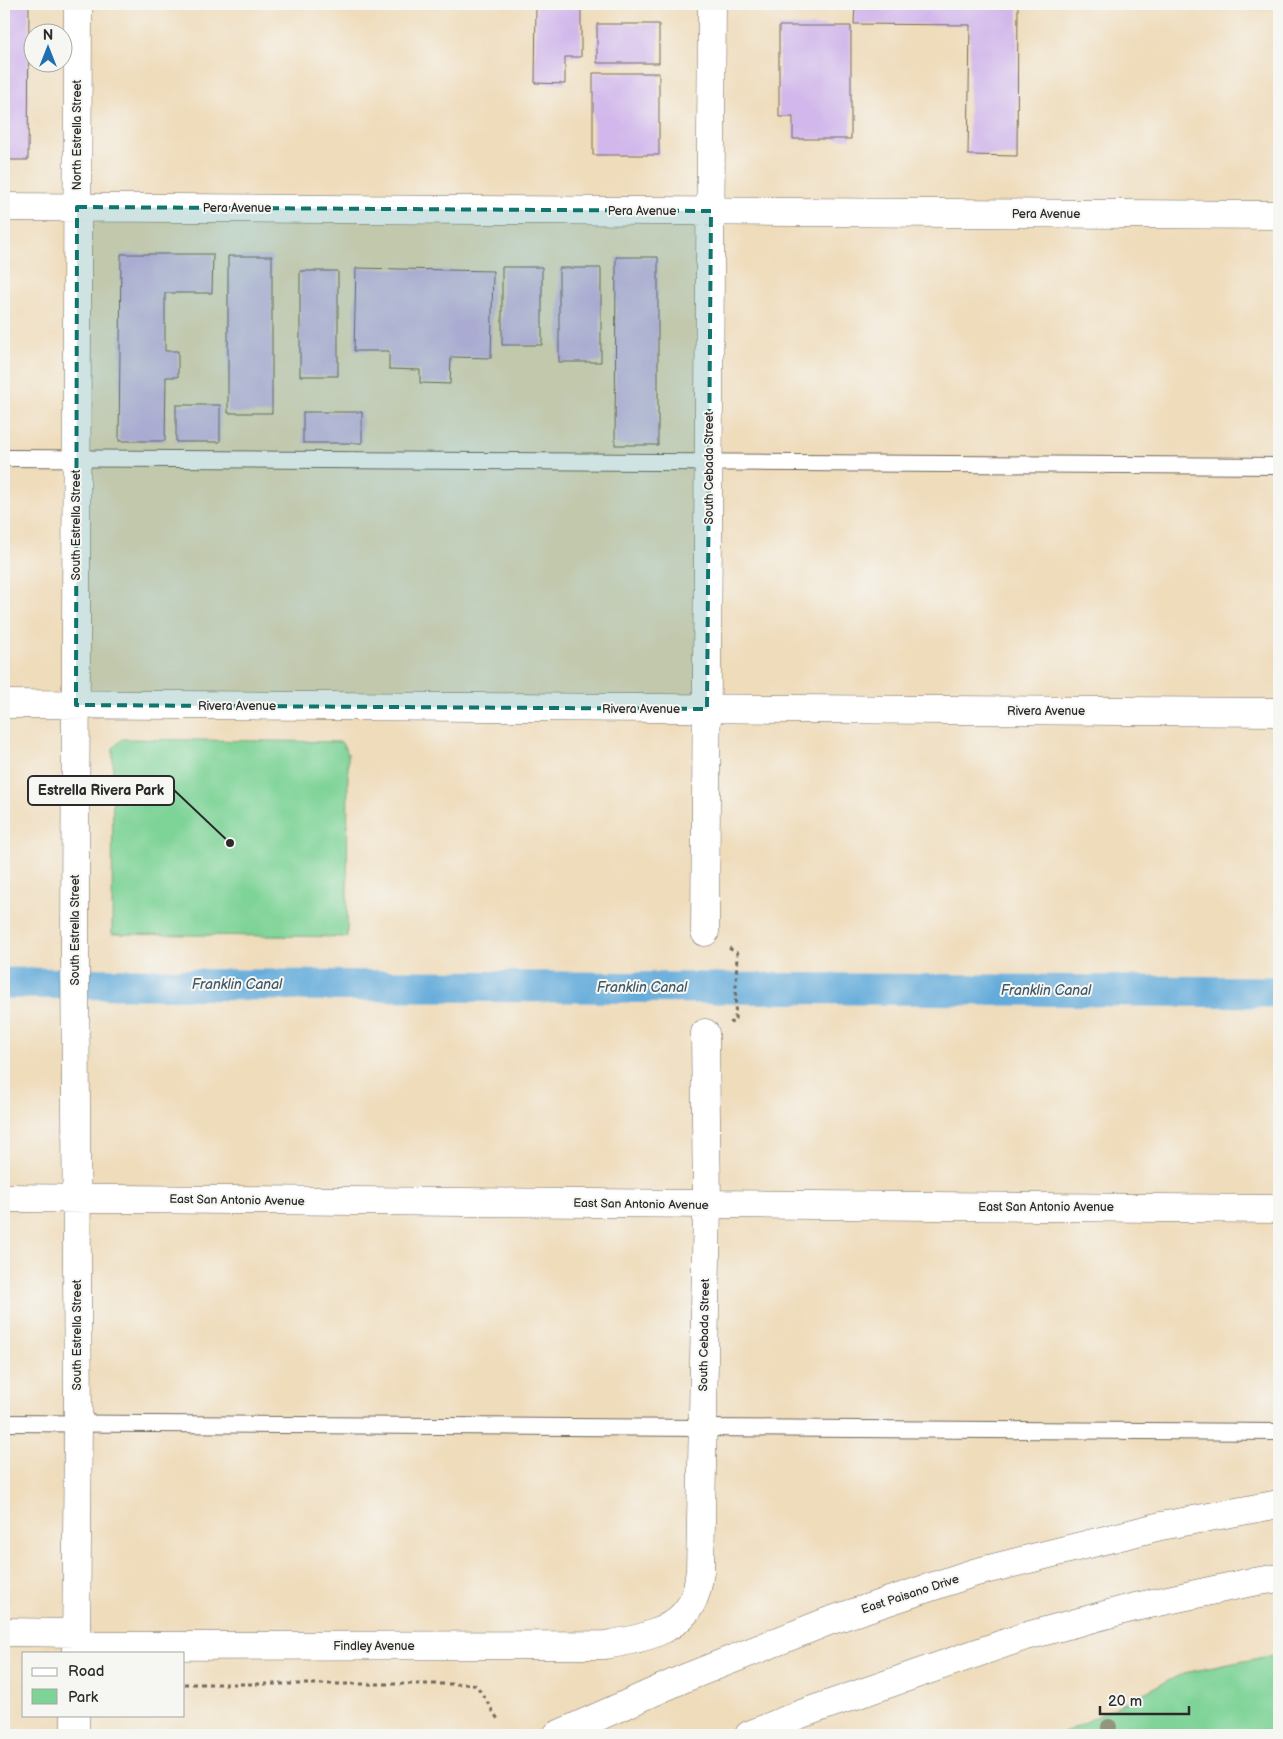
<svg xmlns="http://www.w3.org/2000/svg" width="1283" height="1739" font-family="'Balsamiq Sans',sans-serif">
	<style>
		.green { fill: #7ed397; stroke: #547f61 }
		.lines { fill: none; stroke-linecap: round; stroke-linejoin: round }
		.canal { stroke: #63abda; stroke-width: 31 }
		.building { fill: #d1b7eb }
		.lane-casing { stroke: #70695d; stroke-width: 18 }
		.street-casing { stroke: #70695d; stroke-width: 29 }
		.primary-casing { stroke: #70695d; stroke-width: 29 }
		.path { stroke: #70695d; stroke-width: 3; stroke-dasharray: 4 4; stroke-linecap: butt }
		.lane { stroke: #fff; stroke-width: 16 }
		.street { stroke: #fff; stroke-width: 28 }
		.primary { stroke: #fff; stroke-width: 28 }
		.tree { fill: #91967d }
		.marked { fill: #0f766e; fill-opacity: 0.2; stroke: #0f766e; stroke-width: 4; stroke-dasharray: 10 6; stroke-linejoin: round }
		.labels { text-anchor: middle; stroke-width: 4; stroke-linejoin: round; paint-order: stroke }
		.street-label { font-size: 12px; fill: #2b2b2b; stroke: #f6f6f2 }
		.water-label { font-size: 14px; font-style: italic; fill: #3f5868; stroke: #f6f6f2 }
		.leader { fill: none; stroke: #2b2b2b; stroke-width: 2 }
		.callout-dot { fill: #2b2b2b; stroke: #f6f6f2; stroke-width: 2 }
		.callout { fill: #f6f6f2; stroke: #2b2b2b; stroke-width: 2 }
		.callout-label { font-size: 14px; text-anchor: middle; font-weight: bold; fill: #2b2b2b }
	</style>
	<rect width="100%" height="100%" fill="#f6f6f2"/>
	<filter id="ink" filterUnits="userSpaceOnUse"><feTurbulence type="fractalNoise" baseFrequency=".02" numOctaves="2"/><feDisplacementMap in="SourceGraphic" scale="10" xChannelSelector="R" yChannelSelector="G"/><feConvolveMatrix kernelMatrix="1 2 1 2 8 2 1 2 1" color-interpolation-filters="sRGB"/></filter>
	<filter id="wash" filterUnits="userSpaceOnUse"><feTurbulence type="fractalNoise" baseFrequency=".0096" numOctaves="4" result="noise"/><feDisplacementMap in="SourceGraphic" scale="20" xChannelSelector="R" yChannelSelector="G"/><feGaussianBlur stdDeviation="1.12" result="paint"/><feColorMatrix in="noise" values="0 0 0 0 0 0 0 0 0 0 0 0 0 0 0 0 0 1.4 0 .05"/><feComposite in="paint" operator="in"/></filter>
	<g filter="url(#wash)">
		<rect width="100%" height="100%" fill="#efdcbb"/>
		<!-- green -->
		<path class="green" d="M122,739l219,3 7,11 -1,184 -235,-3 1,-186z
			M1279,1654v81h-219l124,-62z"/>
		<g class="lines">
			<!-- canal -->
			<path class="canal" d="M4,983l1275,9"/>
		</g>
		<g id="blocks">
			<!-- building -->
			<path class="building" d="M4,4h25l-1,156h-24z
				M536,4h45v53h-16v27l-30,-1z
				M855,4h163l-1,152 -49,-1 2,-130 -116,-1z
				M597,24h62v39h-62z
				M779,26h72v113h-58v-22h-14z
				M593,73h66v82h-66z
				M121,254h92l-1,39h-47v58h13v26h-12l-1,64h-46z
				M228,256h44v157h-44z
				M616,257h42v188h-43z
				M502,267h40v78h-40z
				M356,268l137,3 -2,87 -40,-1 -1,27 -30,-1v-13l-31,-1v-18h-35z
				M559,268h42v94h-42z
				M300,271h38v105h-38z
				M176,405h44v37h-44z
				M303,412h59v31h-59z"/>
		</g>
	</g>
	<g filter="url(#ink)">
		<use href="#blocks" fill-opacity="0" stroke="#70695d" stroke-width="1"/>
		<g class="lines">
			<defs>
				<path id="lane" d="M4,458l1275,8
					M4,1423l1275,9"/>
				<path id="street" d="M4,207l1275,8
					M4,704l1275,8
					M705,932l7,-928
					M4,1198l1275,11
					M4,1632l73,1
					M77,1646l528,-1c32,-5 78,-13 90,-50 3,-7 3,-15 5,-23l7,-367 -2,-172
					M76,1653l2,-230 -3,-473 3,-946
					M75,1735v-20"/>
				<path id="primary" d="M557,1735l128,-57 144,-57 144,-48 188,-47 118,-22
					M749,1735l52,-21 222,-77 108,-29 116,-25 32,-5"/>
			</defs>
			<!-- lane casing -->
			<use href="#lane" class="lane-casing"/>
			<!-- street casing -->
			<use href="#street" class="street-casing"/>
			<!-- primary casing -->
			<use href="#primary" class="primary-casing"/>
			<!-- path -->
			<path class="path" d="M729,948l8,5 -2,68 -5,2
				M184,1684h289l4,2 22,35
				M1242,1735l37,-5"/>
			<!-- lane -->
			<use href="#lane" class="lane"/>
			<!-- street -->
			<use href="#street" class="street"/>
			<!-- primary -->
			<use href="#primary" class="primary"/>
		</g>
		<!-- trees -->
		<circle class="tree" cx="1109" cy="1727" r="8"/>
	</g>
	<!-- marked area -->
	<path class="marked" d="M77,207l634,4 -4,498 -631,-4z"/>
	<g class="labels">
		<!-- street labels -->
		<g class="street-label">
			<text transform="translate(77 135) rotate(-90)" y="4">North Estrella Street</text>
			<text x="237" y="212">Pera Avenue</text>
			<text x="642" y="215">Pera Avenue</text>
			<text x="1046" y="218">Pera Avenue</text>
			<text transform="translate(709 468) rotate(-90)" y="4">South Cebada Street</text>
			<text transform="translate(76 525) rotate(-90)" y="4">South Estrella Street</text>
			<text x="237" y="710">Rivera Avenue</text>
			<text x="641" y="713">Rivera Avenue</text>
			<text x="1046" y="715">Rivera Avenue</text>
			<text transform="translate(75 930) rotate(-90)" y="4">South Estrella Street</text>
			<text transform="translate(237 1200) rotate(1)" y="4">East San Antonio Avenue</text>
			<text transform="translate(641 1204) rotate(1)" y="4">East San Antonio Avenue</text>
			<text x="1046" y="1211">East San Antonio Avenue</text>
			<text transform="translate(77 1335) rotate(-90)" y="4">South Estrella Street</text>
			<text transform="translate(704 1335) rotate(-89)" y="4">South Cebada Street</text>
			<text transform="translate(910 1594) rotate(-18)" y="4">East Paisano Drive</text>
			<text x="374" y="1650">Findley Avenue</text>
		</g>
		<!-- water labels -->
		<g class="water-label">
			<text x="237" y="989">Franklin Canal</text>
			<text x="642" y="992">Franklin Canal</text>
			<text x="1046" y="995">Franklin Canal</text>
		</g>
	</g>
	<!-- callouts -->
	<path class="leader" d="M230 843L174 790"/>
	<circle class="callout-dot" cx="230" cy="843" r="5"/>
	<rect class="callout" x="28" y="776" width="146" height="29" rx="5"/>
	<g class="callout-label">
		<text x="101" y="795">Estrella Rivera Park</text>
	</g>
	<!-- margin -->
	<rect width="1283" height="1739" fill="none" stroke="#f6f6f2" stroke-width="20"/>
	<!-- legend -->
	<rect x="22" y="1652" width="162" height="65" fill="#f6f6f2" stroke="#a5a5a2"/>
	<rect x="32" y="1668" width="25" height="8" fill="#ffffff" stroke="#a5a5a2"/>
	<text x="68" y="1676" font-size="15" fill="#2b2b2b">Road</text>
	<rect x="32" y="1689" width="25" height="15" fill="#7ed397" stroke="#a5a5a2"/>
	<text x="68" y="1702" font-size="15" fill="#2b2b2b">Park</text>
	<!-- north arrow -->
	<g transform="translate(48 48)"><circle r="24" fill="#f6f6f2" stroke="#a5a5a2"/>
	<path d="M0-4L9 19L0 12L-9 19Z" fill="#1f6fb2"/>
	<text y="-8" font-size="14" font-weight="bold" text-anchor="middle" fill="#2b2b2b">N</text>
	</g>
	<!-- scale -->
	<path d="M1100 1706v8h89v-8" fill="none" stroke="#2b2b2b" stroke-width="2.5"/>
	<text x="1108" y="1706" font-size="15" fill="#2b2b2b" stroke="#f6f6f2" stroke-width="4" paint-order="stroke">20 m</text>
</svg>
